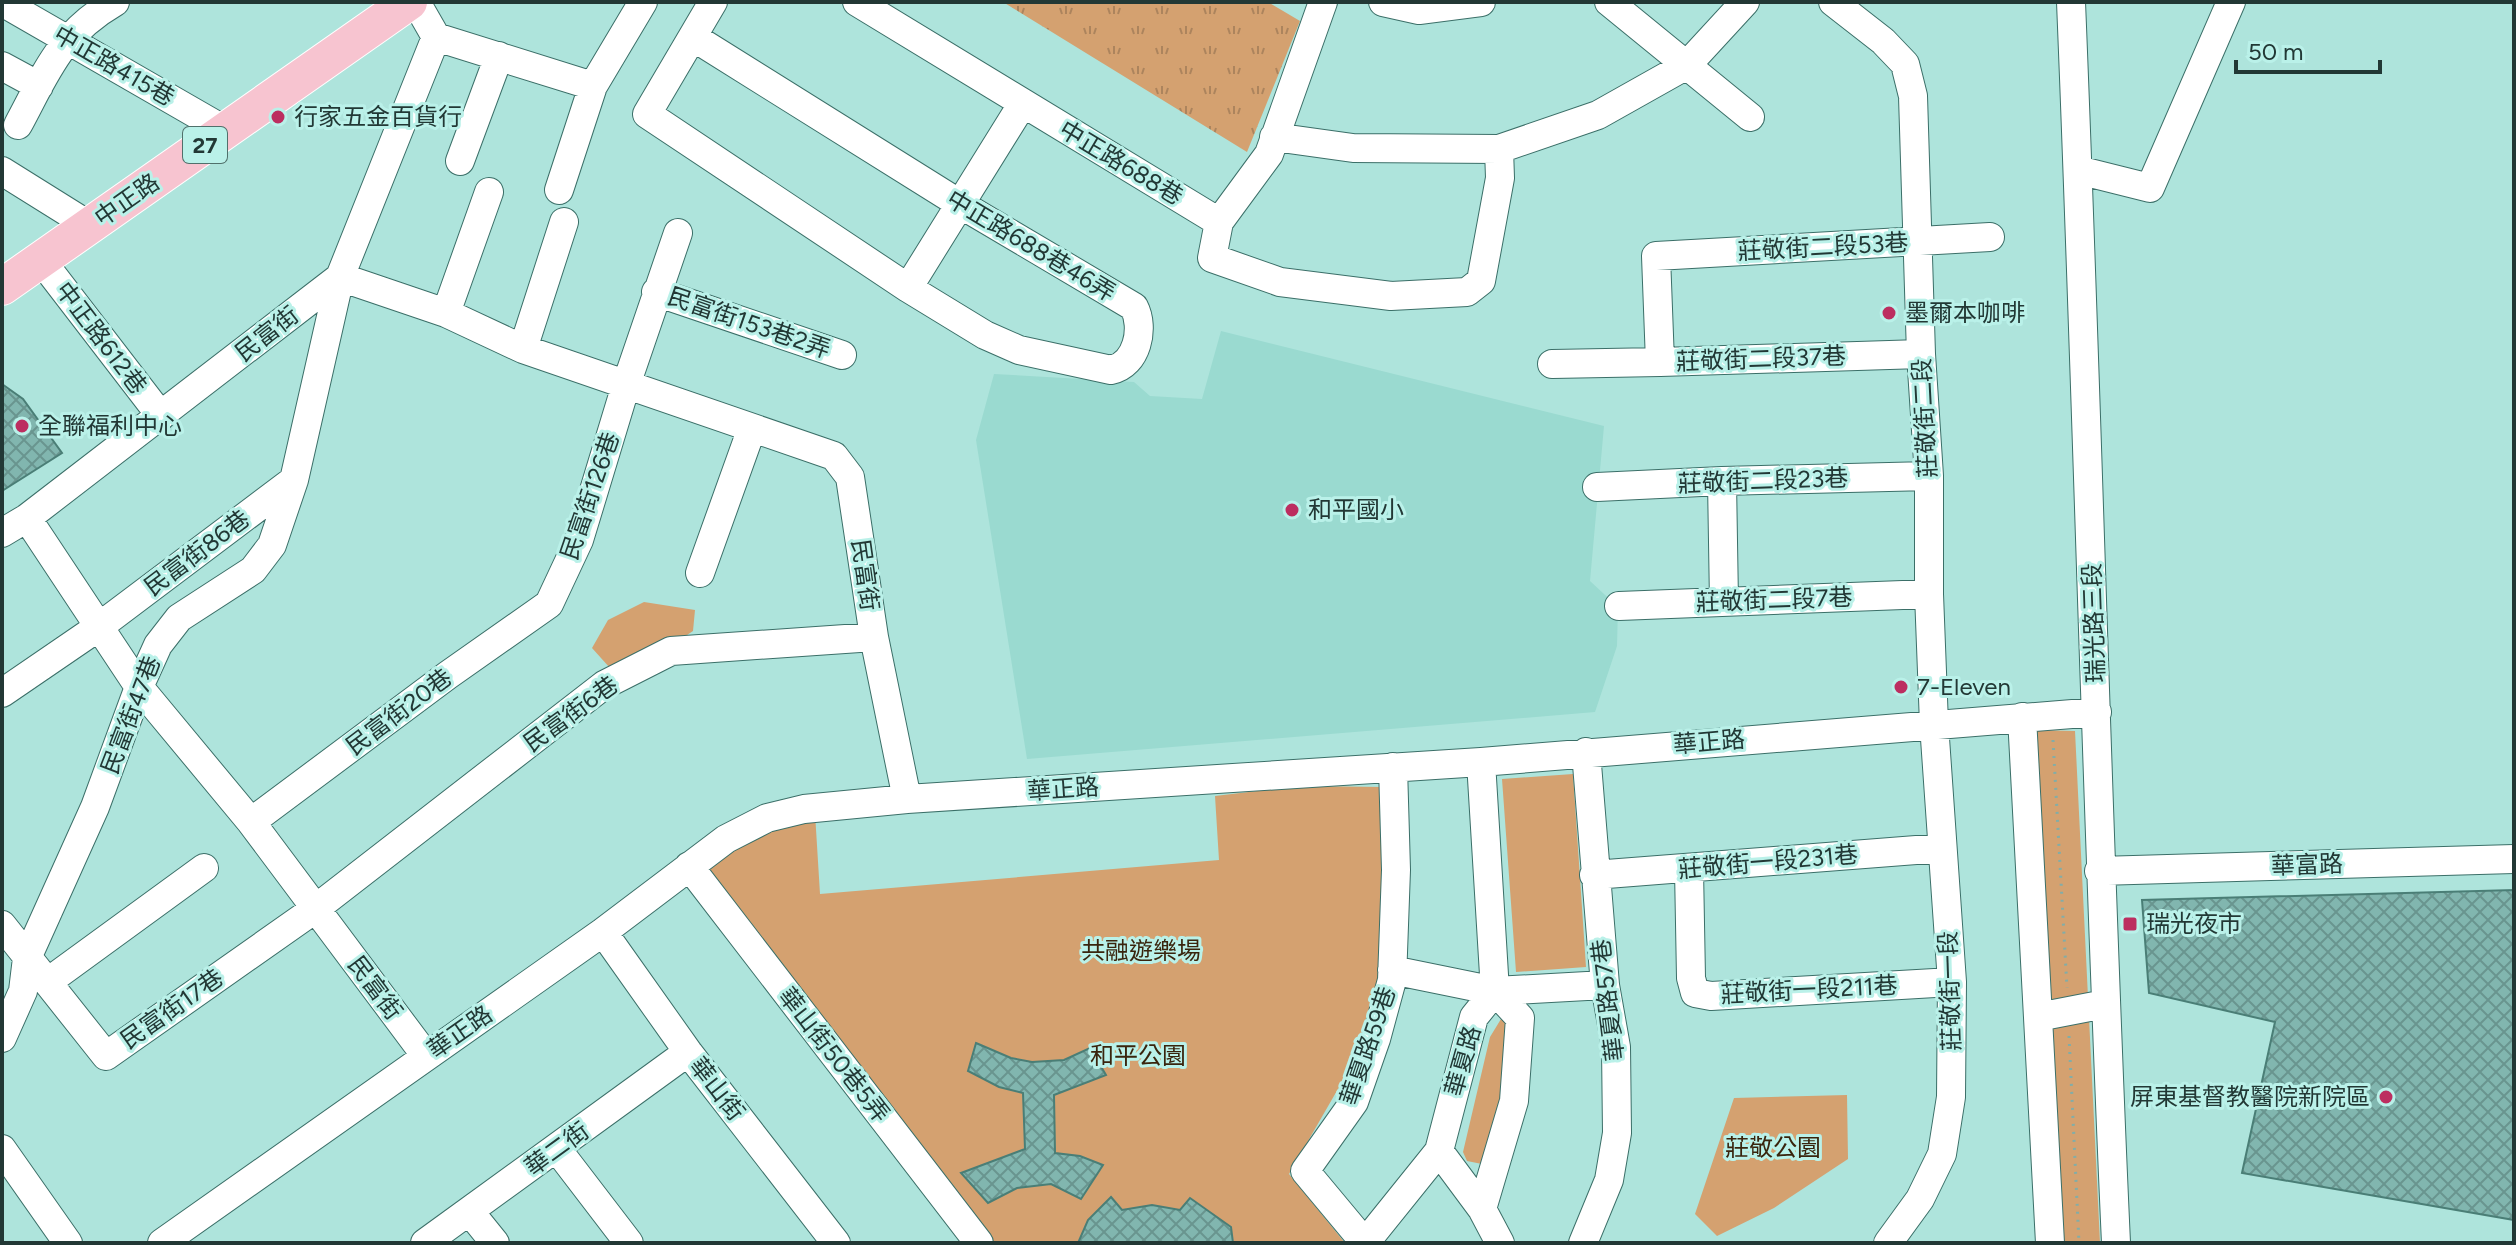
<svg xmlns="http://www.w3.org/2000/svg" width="2516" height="1245" font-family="Figtree,'Noto Sans TC',sans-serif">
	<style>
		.built { fill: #9adad0 }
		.grass { fill: url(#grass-tufts) }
		.park { fill: #d4a170 }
		.building { fill: url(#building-cross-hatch); stroke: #4a7e76; stroke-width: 2 }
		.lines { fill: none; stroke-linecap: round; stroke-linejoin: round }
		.minor-casing { stroke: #3b6f68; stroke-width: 30 }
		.major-casing { stroke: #fff; stroke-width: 38 }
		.path { stroke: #82ada7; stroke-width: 3; stroke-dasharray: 2 6; stroke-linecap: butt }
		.minor { stroke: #fff; stroke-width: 28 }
		.major { stroke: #f7c4d0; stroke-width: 36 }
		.poi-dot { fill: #bc2e60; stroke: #baf1e9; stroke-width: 3 }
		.labels { text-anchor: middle; stroke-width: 6; stroke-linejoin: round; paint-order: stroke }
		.shield { fill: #baf1e9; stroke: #50706b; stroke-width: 2 }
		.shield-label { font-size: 22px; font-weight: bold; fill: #223835 }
		.street-label { font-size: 24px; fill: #223835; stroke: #baf1e9 }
		.poi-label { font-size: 24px; fill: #223835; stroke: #baf1e9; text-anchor: start }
		.park-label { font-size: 24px; fill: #39240d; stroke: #baf1e9 }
	</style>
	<defs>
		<pattern id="grass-tufts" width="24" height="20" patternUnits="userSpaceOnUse" patternTransform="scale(2)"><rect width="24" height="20" fill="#d4a170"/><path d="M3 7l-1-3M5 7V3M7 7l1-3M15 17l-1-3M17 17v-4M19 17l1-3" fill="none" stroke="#ac845d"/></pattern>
		<pattern id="building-cross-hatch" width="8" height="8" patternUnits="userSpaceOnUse" patternTransform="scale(2)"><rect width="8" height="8" fill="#81b6af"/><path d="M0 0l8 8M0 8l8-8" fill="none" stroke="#69958f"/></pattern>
	</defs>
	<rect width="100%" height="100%" fill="#aee4dc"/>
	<!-- built -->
	<path class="built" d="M1221,331l383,95 -14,155 28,26 -1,39 -22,66 -568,47 -51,-319 18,-66 140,8 16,14 52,3z"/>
	<!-- grass -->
	<path class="grass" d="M1003,2h265l32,19 -53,131z"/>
	<!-- park -->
	<path class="park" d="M644,602l51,8 -2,21 -15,10 -68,27 -18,-20 16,-28z
		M2035,730l40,1 25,512h-42z
		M1573,774l13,193 -70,5 -14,-193z
		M1299,786l87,1 -5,198 -20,64 -72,125 56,69h-361l-285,-382 116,-48 5,81 399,-34 -4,-64z
		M1501,1019l7,3 -3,77 -23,65 -15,-3 -4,-9 27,-115z
		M1847,1095l1,64 -74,49 -57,28 -22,-22 39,-116z"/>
	<!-- building -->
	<path class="building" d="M2,384l21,15 39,54 -60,38z
		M2514,890v330l-272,-47 33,-151 -126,-29 -7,-93z
		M976,1043l35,15 21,4 32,-2 26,-12 16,27 -52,20 1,58 25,3 23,9 -22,34 -30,-15 -34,4 -29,15 -27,-30 64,-24 -2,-56 -24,-6 -31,-16z
		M1111,1197l11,13 30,-5 28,5 10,-12 41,29 2,16h-155l10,-23z"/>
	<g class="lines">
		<defs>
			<path id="minor" d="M2,2l224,129
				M857,2l362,220
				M1323,2l-54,152 -50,68 -7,36 68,24 111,14 76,-4 14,-11 19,-103 -1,-29
				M1383,2l36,8 62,-8
				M1609,2l141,115
				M1833,2l50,39 22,23 8,32 8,258 8,122v118l5,130 18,258 -1,115 -9,57 -22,45 -32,44
				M2071,2c17,414 26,827 45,1241
				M436,37l157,49
				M693,37l267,167 174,103c11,21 3,58 -23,63l-92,-20 -34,-15 -77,-47 -261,-174 66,-112
				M2,66l37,20
				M18,125c29,-54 42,-91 97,-123
				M1274,137l79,11 146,1 99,-34 89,-50 58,-63
				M460,161l39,-105
				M2078,170l72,18 81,-186
				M2,171l88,55
				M559,190l34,-104 50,-84
				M41,260l120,156
				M340,277l106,36 77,36 311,107 16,21 24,160 33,162
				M908,288l115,-185
				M656,292l186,63
				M446,313l43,-121
				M523,349l41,-127
				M1921,354l-261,8 -4,-106 334,-19
				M1552,364l108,-2
				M1722,481l2,121
				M1597,487l125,-6 207,-5
				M27,518l112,169 112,135 175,234
				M2,533l25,-15 313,-241
				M700,573l52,-145
				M1619,606l310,-12
				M2,693l98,-67 194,-146
				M2022,717l28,526
				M251,822l197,-147 101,-71 30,-64 47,-155 52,-152
				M689,866l290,377
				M1689,869l2,109 4,15 16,3 241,-14
				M2099,871l415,-12
				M1594,875l348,-27
				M2,925l104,131 209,-147 289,-224 67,-34 203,-14
				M603,932l85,120 148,191
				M1392,970l103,21 110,-6
				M49,981l155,-113
				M2038,1017l67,-13
				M2,1038l21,-47 4,-33 68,-151 44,-120 19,-42 21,-27 74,-48 19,-25 22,-65 46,-203 96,-240 -20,-35
				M2,1149l66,94
				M557,1149l72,94
				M1439,1151l43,58 18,34
				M1482,1209l32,-108 6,-83 -25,-27
				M470,1212l25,31
				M162,1243l441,-311 123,-93 41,-21 37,-9 103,-10 574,-37 616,-50
				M425,1243l263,-191
				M1365,1243l74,-92 35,-134 21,-26 -14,-229
				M1365,1243l-60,-72 49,-69 22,-63 16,-59 4,-110 -3,-103
				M1583,1243l26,-63 8,-47 -1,-86 -11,-62 -19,-233"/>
			<path id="major" d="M2,287l407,-285"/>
		</defs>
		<!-- minor casing -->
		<use href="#minor" class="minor-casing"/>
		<!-- major casing -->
		<use href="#major" class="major-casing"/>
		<!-- path -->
		<path class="path" d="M2053,740l14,248
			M2069,1036l10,207"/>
		<!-- minor -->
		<use href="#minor" class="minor"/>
		<!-- major -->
		<use href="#major" class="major"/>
	</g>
	<!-- markers -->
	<g class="poi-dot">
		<circle cx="278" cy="117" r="8"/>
		<circle cx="1889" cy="313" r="8"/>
		<circle cx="22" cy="426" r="8"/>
		<circle cx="1292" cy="510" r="8"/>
		<circle cx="1901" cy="687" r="8"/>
		<rect x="2122" y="916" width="16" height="16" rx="4"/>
		<circle cx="2386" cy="1097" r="8"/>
	</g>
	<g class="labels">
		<!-- shield labels -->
		<rect class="shield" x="183" y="127" width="44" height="36" rx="6"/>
		<g class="shield-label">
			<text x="205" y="153">27</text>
		</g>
		<!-- street labels -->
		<g class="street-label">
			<text transform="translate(114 66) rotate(30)" y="8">中正路415巷</text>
			<text transform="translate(1121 163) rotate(31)" y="8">中正路688巷</text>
			<text transform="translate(127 200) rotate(-35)" y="8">中正路</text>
			<text transform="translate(1031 246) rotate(31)" y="8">中正路688巷46弄</text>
			<text transform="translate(1823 247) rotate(-3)" y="8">莊敬街二段53巷</text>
			<text transform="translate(749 323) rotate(19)" y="8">民富街153巷2弄</text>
			<text transform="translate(267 334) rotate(-38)" y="8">民富街</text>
			<text transform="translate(101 338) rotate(53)" y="8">中正路612巷</text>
			<text transform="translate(1761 359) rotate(-2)" y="8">莊敬街二段37巷</text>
			<text transform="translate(1925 418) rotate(-93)" y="8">莊敬街二段</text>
			<text transform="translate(1763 481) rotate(-2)" y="8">莊敬街二段23巷</text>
			<text transform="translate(590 496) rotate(-71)" y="8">民富街126巷</text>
			<text transform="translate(197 553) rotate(-37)" y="8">民富街86巷</text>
			<text transform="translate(865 575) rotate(82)" y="8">民富街</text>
			<text transform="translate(1774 600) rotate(-2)" y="8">莊敬街二段7巷</text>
			<text transform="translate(2094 623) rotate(-92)" y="8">瑞光路三段</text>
			<text transform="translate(399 712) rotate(-37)" y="8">民富街20巷</text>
			<text transform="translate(571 714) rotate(-36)" y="8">民富街6巷</text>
			<text transform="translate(131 715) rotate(-69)" y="8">民富街47巷</text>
			<text transform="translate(1709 742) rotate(-5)" y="8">華正路</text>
			<text transform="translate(1063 789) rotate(-4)" y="8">華正路</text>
			<text transform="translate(1768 862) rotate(-5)" y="8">莊敬街一段231巷</text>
			<text transform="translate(2307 865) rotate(-2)" y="8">華富路</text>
			<text transform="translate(375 988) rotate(53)" y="8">民富街</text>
			<text transform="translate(1809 990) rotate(-3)" y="8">莊敬街一段211巷</text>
			<text transform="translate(1950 991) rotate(-92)" y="8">莊敬街一段</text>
			<text transform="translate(1608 1000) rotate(-97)" y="8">華夏路57巷</text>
			<text transform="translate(172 1009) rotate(-35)" y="8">民富街17巷</text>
			<text transform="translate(460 1032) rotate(-35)" y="8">華正路</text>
			<text transform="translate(1368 1046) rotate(-71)" y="8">華夏路59巷</text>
			<text transform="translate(834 1055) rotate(52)" y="8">華山街50巷5弄</text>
			<text transform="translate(1463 1061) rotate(-74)" y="8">華夏路</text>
			<text transform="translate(717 1089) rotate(52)" y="8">華山街</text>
			<text transform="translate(557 1149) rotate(-36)" y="8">華二街</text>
		</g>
		<!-- poi labels -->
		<g class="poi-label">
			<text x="294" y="125">行家五金百貨行</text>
			<text x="1905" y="321">墨爾本咖啡</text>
			<text x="38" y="434">全聯福利中心</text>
			<text x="1308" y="518">和平國小</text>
			<text x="1917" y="695">7-Eleven</text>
			<text x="2146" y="932">瑞光夜市</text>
			<text x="2370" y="1105" text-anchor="end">屏東基督教醫院新院區</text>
		</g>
		<!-- park labels -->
		<g class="park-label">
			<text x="1141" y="959">共融遊樂場</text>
			<text x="1138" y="1064">和平公園</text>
			<text x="1773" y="1156">莊敬公園</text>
		</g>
	</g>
	<!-- border -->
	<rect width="2516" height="1245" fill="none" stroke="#223835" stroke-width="8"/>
	<!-- scale -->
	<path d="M2236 60v12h144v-12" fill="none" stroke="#223835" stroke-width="4"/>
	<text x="2248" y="60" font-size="24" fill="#223835" stroke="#baf1e9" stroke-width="6" paint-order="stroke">50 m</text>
</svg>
